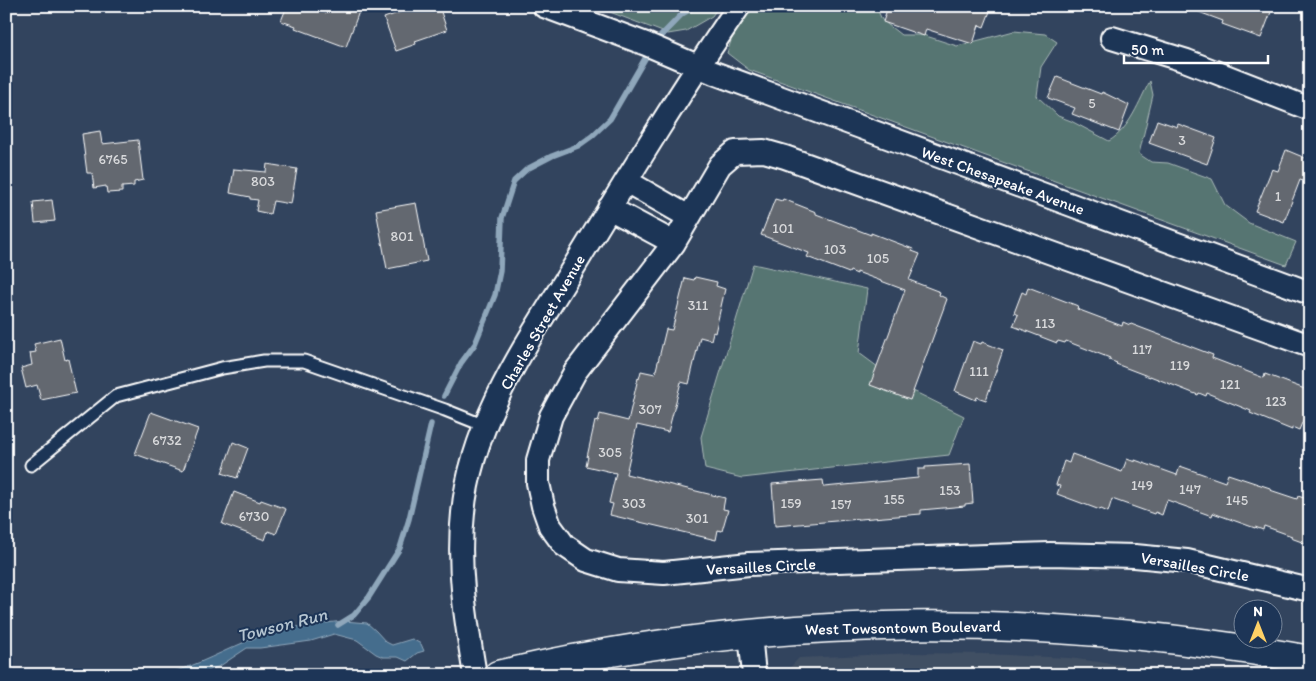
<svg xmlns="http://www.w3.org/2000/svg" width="1316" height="681" font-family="Itim,sans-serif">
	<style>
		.built { fill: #414f63 }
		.green { fill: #567472; stroke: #aabab8 }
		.water { fill: #456d8d; stroke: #8fa7bb }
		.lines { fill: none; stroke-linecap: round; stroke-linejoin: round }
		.stream { stroke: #8fa7bb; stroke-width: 5.5 }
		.building { fill: #64686f; stroke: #fff }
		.service-casing { stroke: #fff; stroke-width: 15 }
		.minor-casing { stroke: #fff; stroke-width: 26 }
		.secondary-casing { stroke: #fff; stroke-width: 31 }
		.service { stroke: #1d3557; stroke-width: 11 }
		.minor { stroke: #1d3557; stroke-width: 22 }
		.secondary { stroke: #1d3557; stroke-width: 28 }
		.labels { text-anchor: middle; stroke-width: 4; stroke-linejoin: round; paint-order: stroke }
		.number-label { font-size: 14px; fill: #d8d9db }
		.street-label { font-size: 16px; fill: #fff; stroke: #1d3557 }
		.water-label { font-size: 18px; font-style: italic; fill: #b5c5d1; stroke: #1d3557 }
	</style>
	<rect width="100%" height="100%" fill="#32445e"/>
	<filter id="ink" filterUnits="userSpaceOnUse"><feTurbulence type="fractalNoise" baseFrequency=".02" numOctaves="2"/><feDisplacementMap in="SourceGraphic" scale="10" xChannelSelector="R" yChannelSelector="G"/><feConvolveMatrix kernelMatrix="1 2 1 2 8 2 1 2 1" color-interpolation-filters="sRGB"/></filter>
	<g filter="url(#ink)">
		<!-- built -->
		<path class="built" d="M912,653l74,1 83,4 124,17h-410l16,-17z"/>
		<!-- green -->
		<path class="green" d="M594,6h125l-7,10 -26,15 -18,3z
			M751,6h125l6,14 19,15h22l34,11 57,-15 31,3 12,8 -16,25 -4,29 21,20 13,5 38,20c21,-12 30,-40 41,-60l3,14 -14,59 12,8 17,1 44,16 13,26 24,18 47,19 -10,23 -537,-195 -22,-17 8,-24z
			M753,264l114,25 -8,64 46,34 59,29 -15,39 -207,23 -37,-9 -4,-32z"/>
		<!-- water -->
		<path class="water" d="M344,621l23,2 9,8 10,11 6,3 20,-6 9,5 3,7 -7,2 -10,8 -9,-4h-15l-7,-3 -19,-14 -23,-6 -23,7 -51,7h-13l-27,18 -23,9h-35c35,-8 65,-27 98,-39 27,-9 56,-12 84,-15z"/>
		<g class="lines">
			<!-- stream -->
			<path class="stream" d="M655,42l27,-28 14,-8
				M444,396l17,-33 14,-19 20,-49 5,-24 2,-53 12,-37 13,-12 25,-13 26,-10 14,-10 18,-17 40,-69
				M338,625l16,-10 15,-18 31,-49 9,-29 22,-95"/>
		</g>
		<!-- building -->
		<path class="building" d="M287,6h21l18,7 3,-7h32l-15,41 -51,-19 1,-2 -15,-5z
			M417,6h22l8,24 -32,11 1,3 -20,7 -12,-33z
			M888,6h104l-8,21 -5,-2 -6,19 -47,-15 -2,7 -41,-14z
			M1188,6h68l15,6 -10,26 -39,-14 1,-3 -35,-13z
			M1057,77l44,17 1,-2 27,13 -10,27 -47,-18 3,-6 -27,-10z
			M1157,120l20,7 1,-3 38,14 -9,26 -58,-21z
			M100,131l2,13 36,-4 5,40 -9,2v4l-12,1v5l-15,1 -1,-7 -12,2 -2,-15h-5l-5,-39z
			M1286,150l24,10v3l-7,18 -3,-1 -16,42 -29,-11 17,-42 6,2z
			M267,164l30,5 -6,35 -18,-3 -3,13 -14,-3 2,-11 -8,-1v-2l-20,-4 4,-24 32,3z
			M775,199l7,2 1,-2 33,13v2l8,3 47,18v-2l42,16 -1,2 8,3 -11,26 31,12 -1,3 8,4 -37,101 -40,-15 35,-95 -48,-18v2l-7,-3 -1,2 -42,-16 2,-4 -48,-18z
			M52,200l3,21 -20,2 -2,-21z
			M416,203l11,58 -40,8 -11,-59z
			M695,277l22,5 -1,4 9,3 -10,44 -2,-1 -2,8 -11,-3 -11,47 -8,-2 -13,50 -31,-7 -11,49 99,24 -2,11 5,1 -6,21 -4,-1 -2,10 -106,-25 3,-11 -4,-1 7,-30 -30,-7 2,-9h-1l8,-36 3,1 2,-8 28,7 10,-43 1,1 2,-8 14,3 11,-45 6,1 13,-52 9,2z
			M1028,287l50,19 -1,3 45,17 1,-4 7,3 1,-1 82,31 -1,3 52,20 1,-4 45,17v13l-11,26 -7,-3v3l-42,-17 1,-2 -44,-18 -1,3 -7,-3 -1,2 -48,-19v1l-34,-13 1,-1 -8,-3 1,-2 -44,-17 -1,2 -7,-2 -1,2 -44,-17 5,-11 -4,-2 8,-21 4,2z
			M60,338l5,22 3,-1 8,34 -35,7 -4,-15 -11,3 -5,-20 11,-3 -2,-12 6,-1 -2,-8z
			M973,341l8,3 1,-2 21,8 -17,50 -9,-3 -1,3 -21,-9z
			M151,412l47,17 -15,42 -48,-17z
			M233,442l15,6 -11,30 -15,-5z
			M1072,454l50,18 5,-13 8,3v-2l42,15 3,-9 45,16 3,-8 42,14v2l27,9 1,-3 12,4v45l-19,-7 1,-2 -28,-10 -1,4 -8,-3v1l-42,-15 -1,3 -45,-16 -5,15 -7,-3 -1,2 -42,-15 -4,13 -7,-3 -1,1 -43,-16 3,-8 -4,-1 8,-24 5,2z
			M970,464l3,39 -8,1v2l-44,4v4l-146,12 -3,-42 51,-4 1,7 94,-9v-9h7v-2z
			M234,492l26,10 1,-2 25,9 -10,25 -8,-3 -3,9 -43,-16z"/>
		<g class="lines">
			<defs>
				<path id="service" d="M31,465l85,-69 106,-28 42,-7h40l141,49 40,16"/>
				<path id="minor" d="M544,6l102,38 68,29 596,220
					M1112,38l75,23 123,48
					M626,181l63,36
					M609,208l65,35
					M1310,346l-525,-189 -21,-6 -29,1 -15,13 -46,78 -99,129 -24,44 -13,44v23l5,23 7,20 14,19 22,15 32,10 46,3 85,-9 301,-10 85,2 52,5 123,29
					M750,633l4,42
					M475,675c-9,-53 -18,-108 -12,-162 9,-96 70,-178 118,-258 51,-84 102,-168 158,-249"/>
				<path id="secondary" d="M498,675c267,-63 543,-64 812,-15"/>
			</defs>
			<!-- service casing -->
			<use href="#service" class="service-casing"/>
			<!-- minor casing -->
			<use href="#minor" class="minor-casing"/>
			<!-- secondary casing -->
			<use href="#secondary" class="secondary-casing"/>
			<!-- service -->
			<use href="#service" class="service"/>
			<!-- minor -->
			<use href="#minor" class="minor"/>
			<!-- secondary -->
			<use href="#secondary" class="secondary"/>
		</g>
	</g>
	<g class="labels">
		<!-- number labels -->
		<g class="number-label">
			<text x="1092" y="108">5</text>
			<text x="1182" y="145">3</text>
			<text x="113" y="164">6765</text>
			<text x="263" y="186">803</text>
			<text x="1278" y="201">1</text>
			<text x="783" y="233">101</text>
			<text x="402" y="241">801</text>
			<text x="835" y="254">103</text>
			<text x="878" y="263">105</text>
			<text x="698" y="310">311</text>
			<text x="1045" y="328">113</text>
			<text x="1142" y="354">117</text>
			<text x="1180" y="370">119</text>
			<text x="979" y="376">111</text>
			<text x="1230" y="389">121</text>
			<text x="1276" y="406">123</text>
			<text x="650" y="414">307</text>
			<text x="167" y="445">6732</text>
			<text x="610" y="457">305</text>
			<text x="1142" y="490">149</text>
			<text x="1190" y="494">147</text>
			<text x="950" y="495">153</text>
			<text x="894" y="504">155</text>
			<text x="1237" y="505">145</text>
			<text x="634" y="508">303</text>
			<text x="791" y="508">159</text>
			<text x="841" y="509">157</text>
			<text x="254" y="521">6730</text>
			<text x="697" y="523">301</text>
		</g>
		<!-- street labels -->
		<g class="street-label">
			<text transform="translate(1003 180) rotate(20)" y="6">West Chesapeake Avenue</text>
			<text transform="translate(542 322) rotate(-60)" y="6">Charles Street Avenue</text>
			<text transform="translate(761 566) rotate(-3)" y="6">Versailles Circle</text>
			<text transform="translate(1195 566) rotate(10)" y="6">Versailles Circle</text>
			<text transform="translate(903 627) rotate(-1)" y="6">West Towsontown Boulevard</text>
		</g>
		<!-- water labels -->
		<g class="water-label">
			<text transform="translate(282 625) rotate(-14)" y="6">Towson Run</text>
		</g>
	</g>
	<!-- margin -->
	<rect width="1316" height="681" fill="none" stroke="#1d3557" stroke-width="25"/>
	<rect x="12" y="12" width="1291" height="656" fill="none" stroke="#fff" stroke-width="2" filter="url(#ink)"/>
	<!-- north arrow -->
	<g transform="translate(1258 624)"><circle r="24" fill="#1d3557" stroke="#77869a"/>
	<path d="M0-4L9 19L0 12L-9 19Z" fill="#ffd166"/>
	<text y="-8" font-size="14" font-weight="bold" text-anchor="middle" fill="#ffffff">N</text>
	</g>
	<!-- scale -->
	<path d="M1124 55v8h144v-8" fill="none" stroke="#ffffff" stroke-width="2.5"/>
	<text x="1131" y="55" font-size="15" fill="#ffffff" stroke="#1d3557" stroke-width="4" paint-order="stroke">50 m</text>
</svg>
